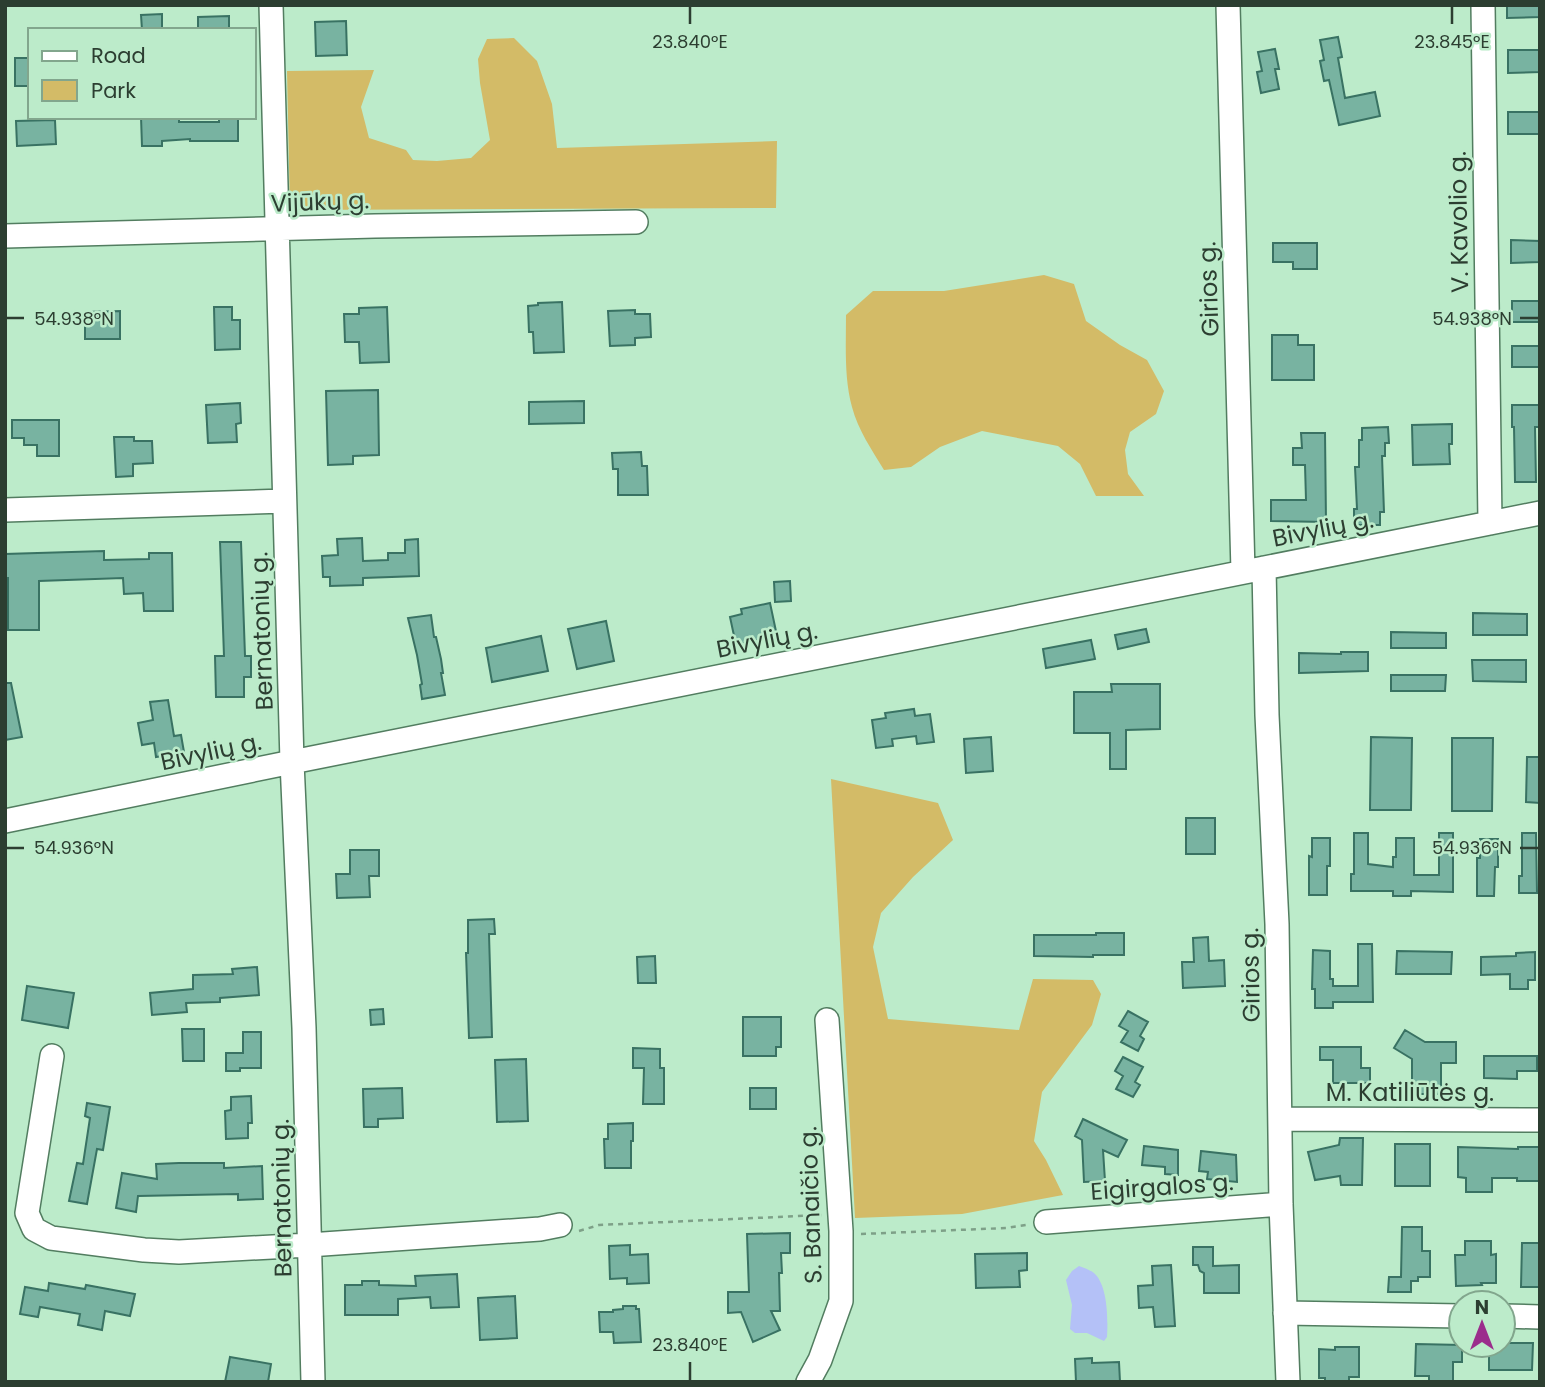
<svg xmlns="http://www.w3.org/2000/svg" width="1545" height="1387" font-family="Poppins,sans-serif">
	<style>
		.green { fill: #d3bb67 }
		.water { fill: #b4c1f7 }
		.building { fill: #78b3a1; stroke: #397263; stroke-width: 2 }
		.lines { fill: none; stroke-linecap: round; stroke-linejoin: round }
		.minor-casing { stroke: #527d60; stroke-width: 26 }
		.path { stroke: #7ea088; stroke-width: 2.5; stroke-dasharray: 5 5; stroke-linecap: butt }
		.minor { stroke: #fff; stroke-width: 23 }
		.ticks { fill: none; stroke: #2c3e31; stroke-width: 2.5 }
		.labels { text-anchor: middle; stroke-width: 5; stroke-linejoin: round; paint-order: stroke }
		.street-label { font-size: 24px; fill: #2c3e31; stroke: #bcebca }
		.ticks-label { font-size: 18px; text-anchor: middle; fill: #2c3e31; stroke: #bcebca; stroke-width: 5; stroke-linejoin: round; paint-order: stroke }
	</style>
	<rect width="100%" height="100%" fill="#bcebca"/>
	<!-- green -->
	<path class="green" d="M514,38l23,23 15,43 5,44 220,-7 -1,67 -486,2 -3,-139 87,-1 -13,37 8,31 37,12 7,10 24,1 34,-3 19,-18 -10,-57 -2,-24 9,-20z
		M1044,275l30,9 12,37 34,24 27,15 17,31 -8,23 -26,18 -5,18 3,24 16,22h-48l-16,-32 -22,-18 -76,-15 -42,16 -29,20 -27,3c-12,-20 -26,-40 -32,-63 -8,-29 -6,-61 -6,-92l27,-24h71z
		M831,779l107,24 15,37 -40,37 -32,36 -8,34 15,72 131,11 14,-51 60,1 8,14 -9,31 -50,67 -8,49 12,19 17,35 -101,19 -107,4z"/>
	<!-- water -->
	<path class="water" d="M1079,1266c5,2 12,4 16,8 13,13 13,46 12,63l-3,4 -17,-8h-12l-5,-4 2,-24 -6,-25 6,-9z"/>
	<!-- building -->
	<path class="building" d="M1507,5h33v12l-33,1z
		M162,14v15l-20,1 -1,-15z
		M229,16v14h-31v-13z
		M346,21l1,34 -31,1 -1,-34z
		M1338,37l4,20 -4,1 7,40 30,-6 5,24 -41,9 -10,-45 -5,1 -4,-20 4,-1 -4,-20z
		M1275,49l4,20h-4l4,20 -18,4 -4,-21 5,-1 -4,-19z
		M1508,50h32v22l-32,1z
		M15,58h15v28h-15z
		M1508,112h32v22h-32z
		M141,117h38v5h40v-5h19v24h-48v-2l-28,2v5h-20z
		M55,120l1,24 -39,2 -1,-25z
		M1511,240l29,1v21l-29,1z
		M1273,243h44v26h-24v-7h-20z
		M1512,301h28v21h-28z
		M562,302l2,50 -30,1 -1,-21h-4l-1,-26 10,-1v-2z
		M214,307h18v13h8v29l-25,1z
		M387,307l2,55 -29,1 -1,-21h-14l-1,-28h15v-6z
		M635,310v4h15l1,23 -16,1v7l-25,1 -2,-35z
		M120,311v28h-35v-27z
		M1272,335h26v10h16v35h-42z
		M1512,346h28v21h-28z
		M378,390l1,65 -26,1v8l-25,1 -2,-74z
		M584,401v22l-55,1v-22z
		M240,403l1,20 -5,1 1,18 -29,1 -2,-38z
		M1512,405h28v22h-5l1,55h-21l-1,-55h-2z
		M12,420h47v36h-22v-11h-13v-7h-12z
		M1452,424v20h-3l1,20 -37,1 -1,-40z
		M1388,427l1,16h-4v13h-3l2,56h-4v13h-26v-16h3l-2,-42h4v-27h3v-12z
		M1301,433h24l1,89 -55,-1v-21h35l-1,-35h-12v-17h9z
		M114,437h20v4h18l1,22 -20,1v12l-17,1z
		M641,452l1,14h5l1,29h-30v-26h-5l-1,-16z
		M362,538l1,23 25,-1v-7h17v-13l13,-1 1,37 -56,2v7l-33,1v-9h-7l-1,-21 16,-1 -1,-16z
		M220,542h21l4,114h6v21h-7v20h-28l-1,-41h9z
		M104,551v9l45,-1v-6h23l1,58h-29l-1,-18 -19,1 -1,-16 -84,3v49h-31v-52h-3v-24z
		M790,581l1,20 -16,1 -1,-20z
		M770,603l7,33 -41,9 -6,-28 12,-3 -1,-5z
		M1473,613l54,1v21h-54z
		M431,615l3,22h2l5,22 2,14h-2l4,22 -23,4 -2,-14 2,-1 -5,-29 -9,-37z
		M606,621l8,40 -37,8 -9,-40z
		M1146,629l3,13 -31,7 -3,-14z
		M1391,632l55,1v15h-55z
		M541,636l7,35 -56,11 -6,-34z
		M1091,640l4,19 -49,9 -3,-19z
		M1341,652h27v19l-69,2v-20l42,1z
		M1472,660h54v22l-53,-1z
		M1391,675h55l-1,16h-54z
		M5,683h6l11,54 -17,3z
		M1111,684h49v45l-34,1v39h-16v-36h-36v-41h38z
		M168,700l6,36 7,-1 3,17 -28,5 -2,-14 -12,2 -4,-22 15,-3 -3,-18z
		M914,709l1,7 15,-2 4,28 -17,2 -1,-8 -24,3 1,7 -17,2 -4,-28 14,-2 -1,-5z
		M991,737l2,34 -27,2 -2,-34z
		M1371,737l41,1 -1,72h-41z
		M1452,738h41l-1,73h-40z
		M1527,757h13v46l-14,-1z
		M1186,818h29v36h-29z
		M1354,833h14v31l25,3v-10h3v-19h18v37h25v-42h14v59l-42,-1v5h-18v-5h-42v-17h3z
		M1522,833h14l1,60h-18v-17h3z
		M1312,838h18v28h-3v29h-18v-39l3,1z
		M1480,839h18v28h-3l-1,29h-17v-38h3z
		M350,850h29v26h-10l1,21 -33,1 -1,-24h14z
		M494,919l1,15h-6l3,103 -23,1 -3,-85h2v-33z
		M1096,933h28v22h-31v2l-59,-1v-21h62z
		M1208,937l1,24 15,-1 1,26 -42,2 -1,-26h12l-1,-24z
		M1358,944h14l1,58h-40v6h-18v-19h-3l1,-39 17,1v28h3v7h25z
		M1397,951l55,1 -1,22h-55z
		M1535,952v28h-7v9h-18v-15l-29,1v-18l35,-1v-3z
		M655,956l1,27h-18l-1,-26z
		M257,967l2,28 -39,3v4l-34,1 1,9 -35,3 -2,-22 43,-4v-14l40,-1 -1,-5z
		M27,986l47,7 -6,35 -46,-8z
		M383,1009l1,15 -13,1 -1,-15z
		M1128,1011l20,11 -8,14 4,3 -6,12 -17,-9 7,-11 -9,-5z
		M743,1017h38v30h-5v9h-33z
		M182,1029h22v32h-21z
		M1405,1030l20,12h31v21h-15v31h-29v-35l-18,-11z
		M243,1032h18v36h-21v3h-14v-18h17z
		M1320,1047h41v21h9v15h-37v-23h-13z
		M633,1048l27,1v19h4v36h-21l1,-36h-11z
		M1484,1056h53v15h-20v8l-33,-1z
		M1123,1057l20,10 -8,15 5,3 -7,12 -17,-8 7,-13 -8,-5z
		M526,1059l2,62 -31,1 -2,-62z
		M402,1088l1,30 -25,1v8h-14l-1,-38z
		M750,1088h26v21h-26z
		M251,1096l1,27h-4v15l-22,1 -1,-28 6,-1v-13z
		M87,1103l23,4 -7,43 -6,-1 -10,55 -18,-3 8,-38 6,1 7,-46 -5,-2z
		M1083,1119l44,21 -9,17 -15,-7 2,31 -21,1 -2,-42 -7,-4z
		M633,1123v18h-2v27h-26l-1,-29h4v-15z
		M1340,1138h23l-1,47h-21l-1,-9 -25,4 -7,-28 31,-7z
		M1395,1144h35v42h-35z
		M1144,1146l34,4v25l-13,-1v-7l-23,-2z
		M1458,1147l60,2v-2h22v34h-23v-3h-25v14h-26v-14l-8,-1z
		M1201,1151l35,4 1,27 -30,-3 1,-7 -9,-1z
		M179,1163h45v5l38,-2 1,33 -25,1v-6l-100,2 -2,16 -20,-4 6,-35 35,6 -1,-15z
		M1402,1227h20v24h8v26h-12v4h-7v11h-23l1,-15h12z
		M790,1233v20h-9l1,20h-3l1,38h-9l9,19 -27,12 -12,-30 -13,1v-21h21l-2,-58z
		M1465,1241h26v14l5,-1v29h-15l1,2 -26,1 -1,-31h10z
		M1522,1243h18v44h-19z
		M630,1245v10l18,-1 1,29 -22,1v-6l-17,1 -1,-33z
		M1193,1247h20v19l26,-1v28h-35v-20l-4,-2 -2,-6h-5z
		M1027,1253v17l-8,1 1,16 -44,1 -1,-34z
		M1171,1265l4,61 -20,1 -2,-20 -14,1 -1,-22 15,-1 -1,-19z
		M457,1274l2,33 -28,1 -1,-11 -32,2v16h-53v-30h17v-4h17v4l37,1 -1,-10z
		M49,1283l36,6 1,-4 49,9 -5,22 -25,-5 -3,19 -24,-5 2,-11 -40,-7 -2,10 -18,-3 5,-27 23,4z
		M515,1296l2,42 -37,2 -2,-42z
		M623,1306h13v3h3l2,33 -27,1 -1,-11h-13l-1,-20h14v-2l10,-1z
		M1503,1343h30l-1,27h-43v-25h14z
		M1416,1344l46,1v17h-9v20h-24v-6h-14z
		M1335,1347h24v30h-10v5h-24v-4h-6v-29l16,1z
		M230,1357l41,7 -3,18h-43z
		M1092,1358v5l27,-1 1,20h-44l-1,-23z"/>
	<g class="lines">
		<defs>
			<path id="minor" d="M271,5l21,757 12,266 9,354
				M1228,5l15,567
				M1483,5l7,518
				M5,236l370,-10 261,-4
				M5,510l279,-9
				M1264,568l3,147 10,209 4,280 7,178
				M5,821l287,-59 1248,-249
				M52,1056l-25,157 7,16 17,9 93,12 35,2 130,-7 231,-16 20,-4
				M1280,1119l260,1
				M1046,1222l235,-18
				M1285,1313l176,3
				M1503,1316l37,1
				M808,1382l12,-22 21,-59v-70l-14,-211"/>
		</defs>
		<!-- minor casing -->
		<use href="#minor" class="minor-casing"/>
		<!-- path -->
		<path class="path" d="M579,1231l20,-6 223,-10
			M861,1234l145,-6 20,-3"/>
		<!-- minor -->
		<use href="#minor" class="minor"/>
	</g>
	<!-- ticks -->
	<path class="ticks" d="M690,7v17M1452,7v17M7,318h17M1520,318h18M7,848h17M1520,848h18M690,1362v18"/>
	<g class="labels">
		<!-- street labels -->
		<g class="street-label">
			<text transform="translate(320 202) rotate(-2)" y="8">Vijūkų g.</text>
			<text transform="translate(1459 222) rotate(-91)" y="8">V. Kavolio g.</text>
			<text transform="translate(1209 289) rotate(-92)" y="8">Girios g.</text>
			<text transform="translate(1323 529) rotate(-11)" y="8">Bivylių g.</text>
			<text transform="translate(262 631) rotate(-92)" y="8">Bernatonių g.</text>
			<text transform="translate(767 640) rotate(-11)" y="8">Bivylių g.</text>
			<text transform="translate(211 752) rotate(-12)" y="8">Bivylių g.</text>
			<text transform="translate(1251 975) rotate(-91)" y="8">Girios g.</text>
			<text x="1410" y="1101">M. Katiliūtės g.</text>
			<text transform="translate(1162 1187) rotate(-4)" y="8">Eigirgalos g.</text>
			<text transform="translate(282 1198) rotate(-91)" y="8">Bernatonių g.</text>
			<text transform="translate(811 1205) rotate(-92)" y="8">S. Banaičio g.</text>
		</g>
	</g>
	<g class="ticks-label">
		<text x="690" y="48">23.840°E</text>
		<text x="1452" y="48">23.845°E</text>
		<text x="74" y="325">54.938°N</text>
		<text x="1472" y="325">54.938°N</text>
		<text x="74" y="854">54.936°N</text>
		<text x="1472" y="854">54.936°N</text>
		<text x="690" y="1351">23.840°E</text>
	</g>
	<!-- border -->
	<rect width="1545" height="1387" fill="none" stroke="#2c3e31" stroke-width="14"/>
	<!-- legend -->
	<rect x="28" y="28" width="228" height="91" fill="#bcebca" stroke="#82a68d" stroke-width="2"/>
	<rect x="42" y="51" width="35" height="10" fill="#ffffff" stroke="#82a68d" stroke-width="2"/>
	<text x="91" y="63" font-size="21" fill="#2c3e31">Road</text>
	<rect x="42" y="80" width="35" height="21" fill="#d3bb67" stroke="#82a68d" stroke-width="2"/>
	<text x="91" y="98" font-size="21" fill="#2c3e31">Park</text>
	<!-- north arrow -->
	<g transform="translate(1482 1324)"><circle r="33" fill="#bcebca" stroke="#82a68d" stroke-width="2"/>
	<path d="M0-5L12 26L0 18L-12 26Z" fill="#9b2d8c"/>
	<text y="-10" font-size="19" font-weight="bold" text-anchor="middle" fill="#2c3e31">N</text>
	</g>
</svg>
